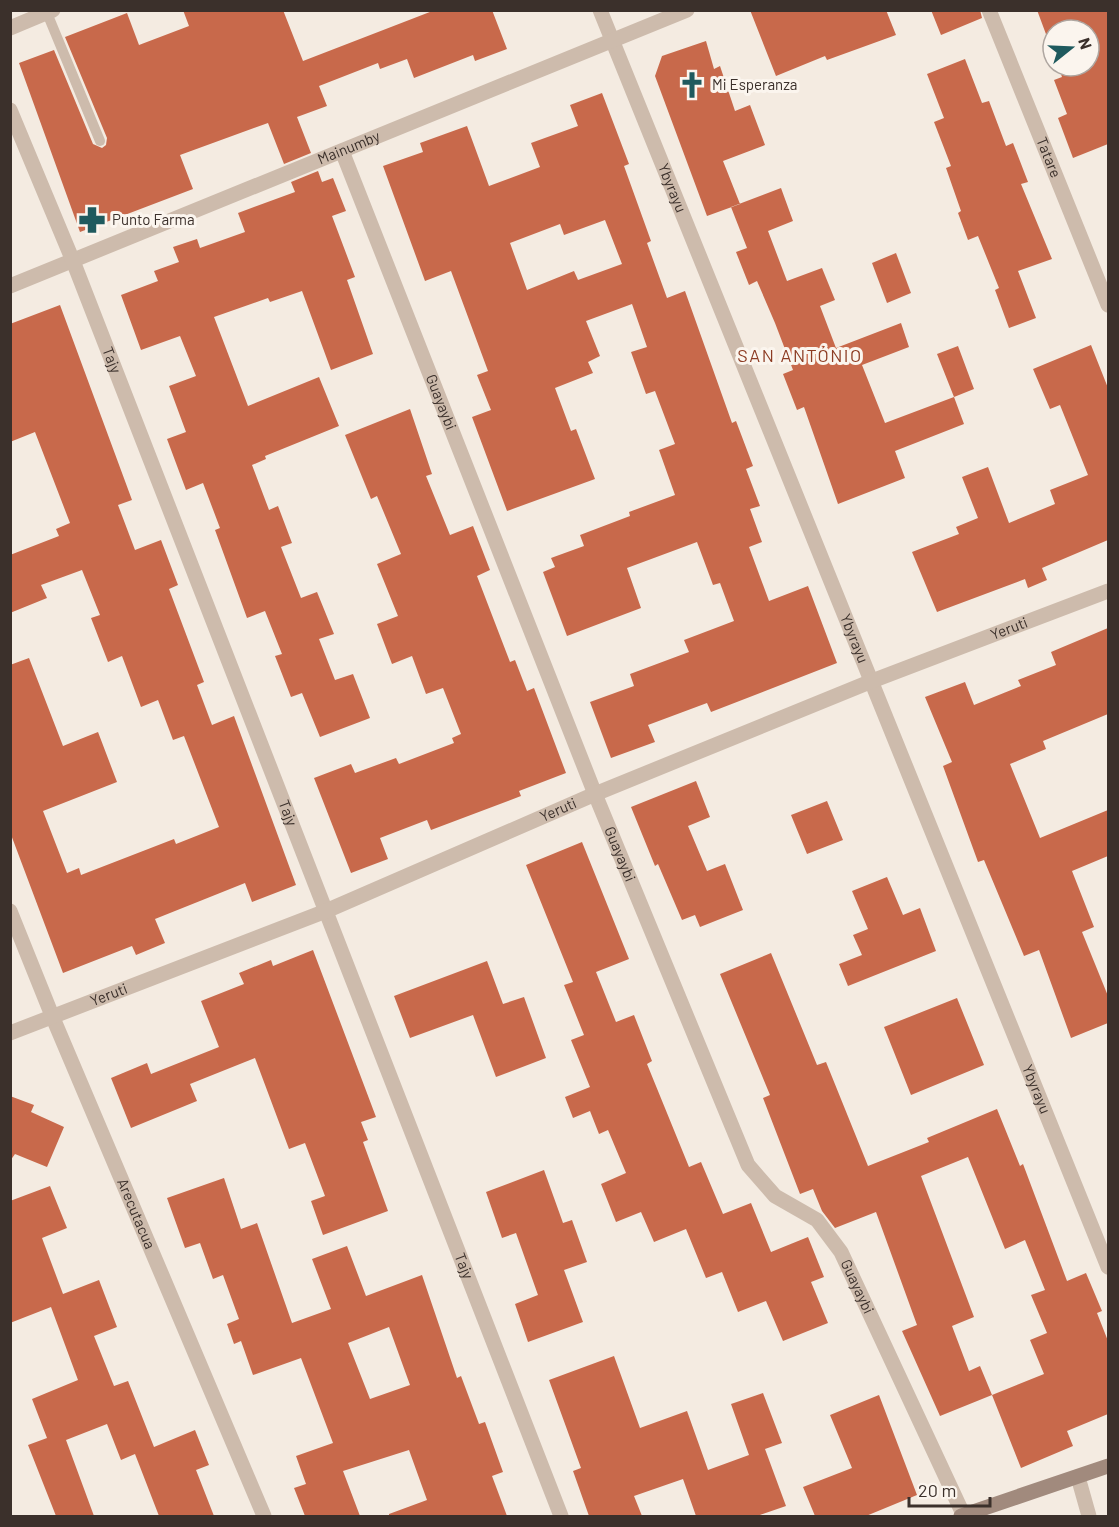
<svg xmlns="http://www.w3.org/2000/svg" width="1119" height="1527" font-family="Barlow,sans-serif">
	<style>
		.building { fill: #c8694b; fill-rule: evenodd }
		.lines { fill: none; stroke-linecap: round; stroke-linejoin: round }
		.service { stroke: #cdbbac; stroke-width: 10 }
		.minor { stroke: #cdbbac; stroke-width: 15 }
		.tertiary { stroke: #cdbbac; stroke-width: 15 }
		.secondary { stroke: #a18a7d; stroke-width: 15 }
		.labels { text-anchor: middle; stroke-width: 6; stroke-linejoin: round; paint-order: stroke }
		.poi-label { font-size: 15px; fill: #3b302b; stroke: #fbf5ee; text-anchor: start }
		.street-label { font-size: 15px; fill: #3b302b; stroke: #fbf5ee }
		.quarter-label { font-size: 18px; letter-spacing: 1.5px; fill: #8c3b22; stroke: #fbf5ee }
	</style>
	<rect width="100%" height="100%" fill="#f4ebe1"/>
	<!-- building -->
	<path class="building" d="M183,10h100l20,51 132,-51h57l15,39 -32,12 -2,-6 -59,23 -7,-19 -27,10 -2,-6 -59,23 8,20 -30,11 14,36 -27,11 -16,-41 -88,32 13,34 -113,43 -61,-169 35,-13 39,94 9,4 4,-3 1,-7 -42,-101 62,-24 12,32 50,-19z
		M750,10h136l10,25 -69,25 -2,-4 -49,20z
		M931,10h49l2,8 -41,17z
		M1037,10h71v134l-35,14 -15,-40 9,-4 -13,-34 8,-3 -4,-11h31v-36h-36v23z
		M706,41l8,28 6,-3 15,45 15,-6 15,40 -42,16 17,43 -33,12 -52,-140 7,-20z
		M965,59l17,44 7,-2 17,45 7,-3 15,39 -7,2 31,75 -34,12 18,47 -27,10 -14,-38 4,-2 -21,-52 -10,4 -10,-27 3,-2 -15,-43 5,-2 -17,-44 10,-4 -17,-44z
		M602,93l27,71 -5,2 27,75 -4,2 20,55 18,-7 47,132 4,-2 17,45 -7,3 14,37 -10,3 12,33 -13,5 20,54 39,-15 29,77 -126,49 -4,-9 -59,22 7,17 -44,16 -21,-56 44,-16 -4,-12 59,-22 -5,-12 50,-19 -14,-38 -7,2 -16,-43 -70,26 14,40 -74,28 -24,-64 12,-5 -4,-9 33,-12 -4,-11 50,-19 -1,-4 46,-17 -16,-45 16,-6 -20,-53 -9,3 -15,-42 16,-5 -15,-43 -46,17 14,35 -12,6 5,11 -38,15 16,43 5,-2 19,50 -88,32 -35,-94 19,-7 -14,-35 11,-4 -37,-100 -26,10 -42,-115 40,-14 -3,-9 47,-17 22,60 51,-19 -9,-24 47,-17 -8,-21zM605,220l17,44 -44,16 -4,-9 -47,19 -17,-47 50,-19 4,11z
		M318,171l4,11 11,-4 13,33 -14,5 23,61 -8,3 26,74 -42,16 -29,-79 -32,11 -2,-4 -54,19 34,89 71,-29 20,49 -74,30 1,3 -14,6 17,45 9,-4 14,37 -11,4 20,51 16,-6 17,42 -15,5 16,41 18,-6 17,44 -50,19 -18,-44 -11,4 -16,-41 7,-2 -17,-43 -18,7 -32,-88 5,-2 -17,-45 -17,7 -19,-51 19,-7 -17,-46 27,-10 -16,-40 -39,14 -20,-55 37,-14 -4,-10 25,-9 -6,-15 24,-8 3,9 45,-16 -7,-19 57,-21 -4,-10z
		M781,188l12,33 -25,10 19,50 35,-13 13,32 -15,6 16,42 65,-25 8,24 -47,18 23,58 69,-26 10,27 -69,27 10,27 -67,26 -34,-97 -7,3 -14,-36 10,-4 -18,-47 -18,-42 -8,4 -13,-33 11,-4 -16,-41z
		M896,253l15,40 -24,10 -15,-40z
		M60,305l72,195 -14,5 17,45 26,-10 17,45 -9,4 35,93 -7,3 15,40 22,-9 62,169 -44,17 -7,-19 -90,36 10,24 -29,12 -4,-9 -69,27 -53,-141v-167l19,-7 34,88 35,-14 19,50 -74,29 24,62 12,-5 2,7 93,-36 2,5 43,-17 -35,-91 -11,4 -15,-40 -17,7 -19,-51 -14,6 -17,-44 9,-3 -18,-45 -41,15 6,13 -37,15v-58l49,-19 -3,-7 14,-6 -35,-91 -25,10v-118z
		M1091,345l17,43v152l-66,28 5,12 -19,8 -3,-9 -88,33 -25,-60 47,-18 -3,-7 22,-9 -16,-41 26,-10 21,56 46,-19 -5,-14 38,-15 -28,-70 -10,4 -17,-40z
		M958,346l16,43 -20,8 -17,-43z
		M410,409l22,65 -6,2 24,59 23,-9 17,44 -13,6 33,86 5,-2 12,31 7,-3 32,85 -47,18 2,5 -90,34 -4,-10 -47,18 8,21 -37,14 -37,-95 37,-14 4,9 41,-15 3,6 55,-21 -2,-5 9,-4 -18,-46 -17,6 -14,-38 -20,8 -15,-40 21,-8 -21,-52 24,-10 -24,-58 -6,3 -26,-64z
		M1108,628v86l-65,27 3,8 -36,15 30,74 68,-28v46l-36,15 22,56 -12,5 26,64v27l-37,15 -32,-88 -15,6 -40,-96 -6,2 -35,-96 9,-4 -27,-65 40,-15 9,23 47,-19 -3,-6 38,-15 -5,-13z
		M696,781l14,36 -22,9 19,45 18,-7 18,46 -43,17 -5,-12 -13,5 -24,-56 -3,2 -24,-59z
		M827,801l16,39 -36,14 -16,-39z
		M582,842l47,117 -33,13 20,50 18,-7 18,46 -5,3 42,103 12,-5 22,52 28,-11 20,49 37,-15 16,40 -13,5 17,41 -45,18 -17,-40 -28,11 -16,-40 -16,6 -20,-49 -32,13 -13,-30 -25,10 -15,-38 25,-11 -18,-43 -9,4 -9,-23 -17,7 -8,-21 25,-10 -19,-47 13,-5 -20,-50 9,-3 -47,-117z
		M887,877l16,38 17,-7 16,43 -88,35 -9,-22 23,-9 -9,-20 15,-6 -16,-38z
		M313,950l63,167 -15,5 7,18 -5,2 25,69 -65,24 -12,-34 14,-5 -20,-53 -16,6 -34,-91 -65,26 7,17 -66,27 -20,-50 36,-15 4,11 68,-27 -18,-46 43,-17 -5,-11 32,-13 2,6z
		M771,953l46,112 9,-3 42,104 61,-24 -2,-4 70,-29 23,57 3,-2 44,117 19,-8 16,38 -5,2 11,28v73l-41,17 6,15 -52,22 -29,-73 -52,21 -38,-85 15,-6 -41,-113 -41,16 -13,-17 -9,-22 -13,5 -37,-96 7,-3 -50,-121zM968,1157l37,92 20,-9 20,50 -14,5 16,38 -17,7 14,34 -52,21 -12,-29 -11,5 -17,-45 22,-9 -53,-141z
		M487,961l16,43 21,-7 22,61 -50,19 -23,-62 -63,23 -16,-42z
		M957,998l27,67 -73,30 -27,-68z
		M10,1096l24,9 -3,7 33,15 -17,40 -32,-13 -5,7z
		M544,1170l19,53 9,-3 15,42 -23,8 19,52 -55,20 -13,-38 23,-9 -22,-62 -14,5 -16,-46z
		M224,1178l17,51 16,-6 35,100 39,-14 -19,-50 35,-13 19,50 56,-21 35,103 4,-2 18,48 6,-2 18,50 -11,4 15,40h-118v-2l38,-14 -18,-50 -66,21 17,45h-55l-11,-28 12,-4 -10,-28 37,-13 -32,-85 -48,17 -12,-34 -7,3 -7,-20 12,-5 -16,-44 -10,4 -13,-36 -15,5 -18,-50zM389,1327l21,58 -40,14 -22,-56z
		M50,1186l17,42 -25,10 21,56 36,-14 18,47 -23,9 20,50 14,-5 26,66 41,-17 14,35 -13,5 18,46h-55l-24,-62 -14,6 -14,-36 -41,16 28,76h-38l-28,-71 19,-7 -15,-39 46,-19 -27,-73 -41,16v-122z
		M614,1356l26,72 47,-17 21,59 41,-15 -18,-51 32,-11 19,50 -17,6 21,57 -29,10h-61l-13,-37 -49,17 8,20h-53l-16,-45 8,-3 -32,-88z
		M879,1395l38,100 -51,21h-51l-12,-29 49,-19 -22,-53z"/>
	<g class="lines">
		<!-- service -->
		<path class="service" d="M47,13l53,128"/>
		<!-- minor -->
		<g class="minor">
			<path id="s1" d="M600,10l508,1257"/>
			<path id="s2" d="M989,10l119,295"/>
			<path d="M10,28l43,-18"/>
			<path id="s3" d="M342,151l253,643 153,371 27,31 42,24 24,32 123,264"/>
			<path id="s4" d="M10,286l677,-276"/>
			<path id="s5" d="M10,911l43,107 211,498"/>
			<path d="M1078,1477l11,39"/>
		</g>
		<!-- tertiary -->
		<g class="tertiary">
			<path id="s6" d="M10,110l63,151 488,1255"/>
			<path id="s7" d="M10,1033l316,-122 269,-117 277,-113 236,-90"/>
		</g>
		<!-- secondary -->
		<path class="secondary" d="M961,1516l147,-50"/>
	</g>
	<!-- icons -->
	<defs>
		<symbol id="church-bare" viewBox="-9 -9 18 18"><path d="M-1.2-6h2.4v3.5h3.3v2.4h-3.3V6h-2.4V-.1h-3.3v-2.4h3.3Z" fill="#1f5a5e" stroke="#fbf5ee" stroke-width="2.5" paint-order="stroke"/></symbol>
		<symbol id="pharmacy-bare" viewBox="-9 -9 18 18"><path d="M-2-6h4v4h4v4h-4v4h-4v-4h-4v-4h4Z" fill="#1f5a5e" stroke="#fbf5ee" stroke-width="2.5" paint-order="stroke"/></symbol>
	</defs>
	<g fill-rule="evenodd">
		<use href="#church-bare" x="673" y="66" width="38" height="38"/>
		<use href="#pharmacy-bare" x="73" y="201" width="38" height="38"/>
	</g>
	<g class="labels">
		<!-- poi labels -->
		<g class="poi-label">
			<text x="712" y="90">Mi Esperanza</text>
			<text x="112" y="225">Punto Farma</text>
		</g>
		<!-- street labels -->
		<g class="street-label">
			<text dy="5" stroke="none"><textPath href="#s4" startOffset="366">Mainumby</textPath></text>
			<text dy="5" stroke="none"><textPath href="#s2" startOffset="159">Tatare</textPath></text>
			<text dy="5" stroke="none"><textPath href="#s1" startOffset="192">Ybyrayu</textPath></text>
			<text dy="5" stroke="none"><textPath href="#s6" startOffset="270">Tajy</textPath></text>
			<text dy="5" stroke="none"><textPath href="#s3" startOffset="270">Guayaybi</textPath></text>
			<text dy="5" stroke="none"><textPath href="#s7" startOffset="1078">Yeruti</textPath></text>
			<text dy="5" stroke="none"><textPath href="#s1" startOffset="678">Ybyrayu</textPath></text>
			<text dy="5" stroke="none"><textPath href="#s7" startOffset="592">Yeruti</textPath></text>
			<text dy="5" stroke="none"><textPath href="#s6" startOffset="756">Tajy</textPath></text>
			<text dy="5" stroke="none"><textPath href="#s3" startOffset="756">Guayaybi</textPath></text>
			<text dy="5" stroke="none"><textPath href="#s7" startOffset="106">Yeruti</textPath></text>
			<text dy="5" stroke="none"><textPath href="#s1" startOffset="1164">Ybyrayu</textPath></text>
			<text dy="5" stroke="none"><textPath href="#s5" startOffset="328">Arecutacua</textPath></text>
			<text dy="5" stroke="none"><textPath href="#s6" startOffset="1242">Tajy</textPath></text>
			<text dy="5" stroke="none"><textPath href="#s3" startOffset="1260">Guayaybi</textPath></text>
		</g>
		<!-- quarter labels -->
		<g class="quarter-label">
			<text x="800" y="362">SAN ANTÓNIO</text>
		</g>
	</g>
	<!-- border -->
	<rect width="1119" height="1527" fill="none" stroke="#3b302b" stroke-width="24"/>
	<!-- north arrow -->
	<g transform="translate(1071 48) rotate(72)"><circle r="28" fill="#fbf5ee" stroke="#aea6a0" stroke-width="1.5"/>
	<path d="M0-4.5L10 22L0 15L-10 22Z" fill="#1f5a5e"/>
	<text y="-9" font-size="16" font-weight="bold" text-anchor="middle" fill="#3b302b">N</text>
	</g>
	<!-- scale -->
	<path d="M909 1497v9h81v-9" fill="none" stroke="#3b302b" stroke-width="3"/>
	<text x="918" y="1497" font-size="18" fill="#3b302b" stroke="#fbf5ee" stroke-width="4.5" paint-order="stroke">20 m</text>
</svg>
